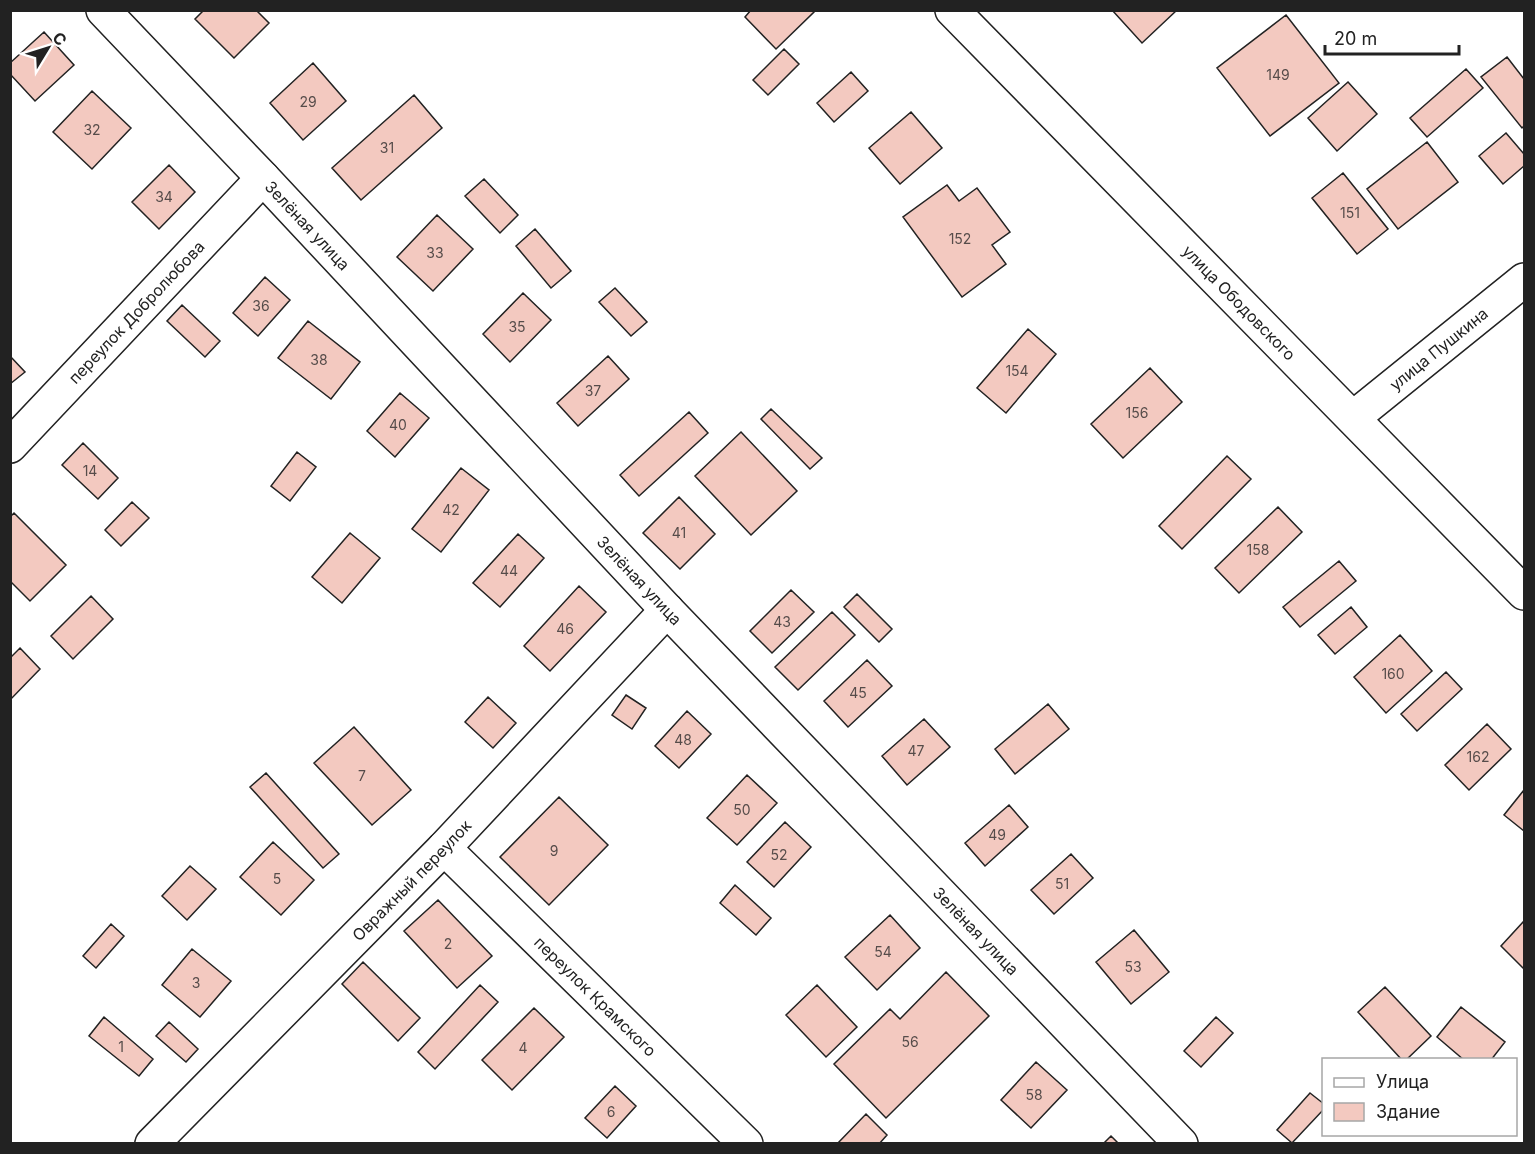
<svg xmlns="http://www.w3.org/2000/svg" width="1535" height="1154" font-family="Inter,sans-serif">
	<style>
		.building { fill: #f3c9c0; stroke: #222; stroke-width: 1.5 }
		.lines { fill: none; stroke-linecap: round; stroke-linejoin: round }
		.street-casing { stroke: #222; stroke-width: 36 }
		.secondary-casing { stroke: #222; stroke-width: 36 }
		.street { stroke: #fff; stroke-width: 33 }
		.secondary { stroke: #fff; stroke-width: 33 }
		.labels { text-anchor: middle; stroke-width: 4.5; stroke-linejoin: round; paint-order: stroke }
		.number-label { font-size: 14px; fill: #564c4a }
		.street-label { font-size: 16px; fill: #222; stroke: #fff }
	</style>
	<rect width="100%" height="100%" fill="#fff"/>
	<!-- building -->
	<path class="building" d="M204,10h52l13,13 -35,35 -39,-39z
		M751,10h62l1,2 -38,37 -31,-32z
		M1112,10h65l-35,33z
		M1286,15l53,68 -69,53 -53,-68z
		M44,32l30,33 -39,36 -25,-27v-11z
		M784,49l15,15 -31,31 -15,-15z
		M1507,57l17,22v47l-2,2 -41,-51z
		M313,63l33,38 -43,39 -33,-37z
		M1466,69l17,19 -56,49 -17,-19z
		M851,72l17,19 -34,31 -17,-19z
		M1348,82l29,32 -40,37 -29,-33z
		M92,91l39,37 -39,41 -39,-37z
		M414,95l28,33 -81,72 -29,-32z
		M911,112l31,36 -42,36 -31,-36z
		M1506,133l18,21v12l-21,18 -24,-28z
		M1427,142l31,40 -60,47 -31,-40z
		M169,165l26,27 -36,37 -27,-27z
		M1343,173l45,56 -31,25 -45,-56z
		M484,179l34,36 -18,18 -35,-37z
		M947,185l12,16 18,-13 33,44 -18,13 14,19 -44,33 -59,-80z
		M437,215l36,34 -40,42 -36,-34z
		M535,229l36,42 -20,17 -35,-42z
		M265,277l25,23 -32,36 -25,-23z
		M615,288l32,34 -16,14 -32,-34z
		M523,293l28,27 -41,42 -27,-28z
		M182,305l38,36 -15,16 -38,-36z
		M308,321l52,41 -29,37 -53,-41z
		M1028,329l28,25 -50,59 -29,-25z
		M10,356l15,16 -15,12z
		M608,356l21,23 -51,47 -21,-23z
		M1150,368l32,34 -59,56 -32,-34z
		M400,393l29,25 -34,39 -28,-26z
		M771,409l51,49 -12,11 -49,-50z
		M689,412l19,21 -69,63 -19,-21z
		M741,432l56,59 -46,44 -56,-59z
		M83,443l35,35 -20,21 -36,-34z
		M297,452l19,15 -26,34 -19,-15z
		M1227,456l24,23 -69,70 -23,-23z
		M461,468l28,22 -48,62 -29,-23z
		M679,497l36,37 -35,35 -37,-36z
		M132,502l17,16 -28,28 -16,-16z
		M1278,507l24,25 -63,61 -24,-25z
		M14,513l52,52 -36,36 -20,-20v-64z
		M350,533l30,25 -38,45 -30,-26z
		M518,534l26,24 -44,49 -27,-24z
		M1339,561l17,20 -56,46 -17,-20z
		M579,586l27,26 -56,59 -26,-25z
		M791,590l23,22 -42,41 -22,-22z
		M857,594l35,35 -13,13 -35,-35z
		M91,596l22,23 -40,40 -22,-23z
		M1351,607l16,20 -32,27 -17,-19z
		M832,612l23,23 -57,55 -23,-23z
		M1400,635l32,36 -46,42 -32,-36z
		M20,648l20,21 -30,31v-42z
		M867,660l25,26 -44,41 -24,-26z
		M1446,672l16,17 -45,42 -16,-17z
		M626,695l20,13 -14,21 -20,-14z
		M488,697l28,26 -23,25 -28,-26z
		M1048,704l21,25 -54,45 -20,-25z
		M687,711l24,23 -32,34 -24,-22z
		M924,719l26,28 -43,38 -25,-29z
		M1487,724l24,25 -42,41 -24,-25z
		M354,727l57,63 -39,35 -58,-62z
		M266,773l73,81 -16,14 -73,-81z
		M747,775l30,28 -40,42 -30,-27z
		M1524,790v41l-20,-16z
		M559,797l49,48 -59,60 -49,-48z
		M1009,805l19,22 -43,39 -20,-23z
		M785,822l26,25 -37,40 -27,-25z
		M273,842l41,38 -33,35 -41,-38z
		M1071,854l22,24 -39,36 -23,-24z
		M190,866l26,23 -29,31 -25,-24z
		M735,885l36,33 -15,17 -36,-32z
		M438,900l54,56 -35,32 -53,-57z
		M890,915l30,33 -43,42 -32,-33z
		M1524,921v48l-23,-23z
		M111,924l13,12 -28,32 -13,-12z
		M1134,930l35,42 -38,32 -35,-42z
		M192,949l39,32 -31,36 -38,-32z
		M363,962l57,56 -22,23 -56,-57z
		M946,972l43,44 -103,102 -52,-54 56,-55 10,10z
		M480,985l18,17 -63,67 -17,-17z
		M817,985l40,42 -31,30 -40,-42z
		M1385,987l46,49 -25,24h-4l-44,-48z
		M1461,1007l44,35 -14,18h-27l-27,-23z
		M534,1008l30,29 -52,53 -30,-30z
		M104,1017l49,42 -14,17 -50,-40z
		M1216,1017l17,16 -32,34 -17,-16z
		M169,1022l29,27 -12,13 -30,-26z
		M1036,1062l31,28 -36,38 -30,-28z
		M615,1086l21,20 -29,32 -22,-20z
		M1310,1093l14,11v5l-32,34 -15,-13z
		M866,1114l21,21 -8,9h-42z
		M1111,1136l8,8h-16z"/>
	<g class="lines">
		<defs>
			<g id="street">
				<path id="s1" d="M103,10l160,168 404,432 514,534"/>
				<path id="s2" d="M10,446l253,-268"/>
				<path id="s3" d="M444,848l302,296"/>
				<path id="s4" d="M152,1144l292,-296 223,-238"/>
			</g>
			<g id="secondary">
				<path id="s5" d="M952,10l572,583"/>
				<path id="s6" d="M1353,418l171,-138"/>
			</g>
		</defs>
		<!-- street casing -->
		<use href="#street" class="street-casing"/>
		<!-- secondary casing -->
		<use href="#secondary" class="secondary-casing"/>
		<!-- street -->
		<use href="#street" class="street"/>
		<!-- secondary -->
		<use href="#secondary" class="secondary"/>
	</g>
	<g class="labels">
		<!-- number labels -->
		<g class="number-label">
			<text x="1278" y="80">149</text>
			<text x="308" y="107">29</text>
			<text x="92" y="135">32</text>
			<text x="387" y="153">31</text>
			<text x="164" y="202">34</text>
			<text x="1350" y="218">151</text>
			<text x="960" y="244">152</text>
			<text x="435" y="258">33</text>
			<text x="261" y="311">36</text>
			<text x="517" y="332">35</text>
			<text x="319" y="365">38</text>
			<text x="1017" y="376">154</text>
			<text x="593" y="396">37</text>
			<text x="1137" y="418">156</text>
			<text x="398" y="430">40</text>
			<text x="90" y="476">14</text>
			<text x="451" y="515">42</text>
			<text x="679" y="538">41</text>
			<text x="1258" y="555">158</text>
			<text x="509" y="576">44</text>
			<text x="782" y="627">43</text>
			<text x="565" y="634">46</text>
			<text x="1393" y="679">160</text>
			<text x="858" y="698">45</text>
			<text x="683" y="745">48</text>
			<text x="916" y="756">47</text>
			<text x="1478" y="762">162</text>
			<text x="362" y="781">7</text>
			<text x="742" y="815">50</text>
			<text x="997" y="840">49</text>
			<text x="554" y="856">9</text>
			<text x="779" y="860">52</text>
			<text x="277" y="884">5</text>
			<text x="1062" y="889">51</text>
			<text x="448" y="949">2</text>
			<text x="883" y="957">54</text>
			<text x="1133" y="972">53</text>
			<text x="196" y="988">3</text>
			<text x="910" y="1047">56</text>
			<text x="121" y="1052">1</text>
			<text x="523" y="1053">4</text>
			<text x="1034" y="1100">58</text>
			<text x="611" y="1117">6</text>
		</g>
		<!-- street labels -->
		<g class="street-label">
			<text dy="6" stroke="none"><textPath href="#s1" startOffset="297">Зелёная улица</textPath></text>
			<text dy="6" stroke="none"><textPath href="#s5" startOffset="410">улица Ободовского</textPath></text>
			<text dy="6" stroke="none"><textPath href="#s2" startOffset="184">переулок Добролюбова</textPath></text>
			<text dy="6" stroke="none"><textPath href="#s6" startOffset="110">улица Пушкина</textPath></text>
			<text dy="6" stroke="none"><textPath href="#s1" startOffset="783">Зелёная улица</textPath></text>
			<text dy="6" stroke="none"><textPath href="#s4" startOffset="370">Овражный переулок</textPath></text>
			<text dy="6" stroke="none"><textPath href="#s1" startOffset="1269">Зелёная улица</textPath></text>
			<text dy="6" stroke="none"><textPath href="#s3" startOffset="212">переулок Крамского</textPath></text>
		</g>
	</g>
	<!-- border -->
	<rect width="1535" height="1154" fill="none" stroke="#222222" stroke-width="24"/>
	<!-- legend -->
	<rect x="1322" y="1058" width="195" height="78" fill="#ffffff" stroke="#a7a7a7" stroke-width="1.5"/>
	<rect x="1334" y="1078" width="30" height="9" fill="#ffffff" stroke="#a7a7a7" stroke-width="1.5"/>
	<text x="1376" y="1088" font-size="18" fill="#222222">Улица</text>
	<rect x="1334" y="1103" width="30" height="18" fill="#f3c9c0" stroke="#a7a7a7" stroke-width="1.5"/>
	<text x="1376" y="1118" font-size="18" fill="#222222">Здание</text>
	<!-- north arrow -->
	<g transform="translate(48 48) rotate(52)" stroke="#ffffff" stroke-width="4.5" paint-order="stroke">
	<path d="M0-4.5L10 22L0 15L-10 22Z" fill="#222222"/>
	<text y="-9" font-size="16" font-weight="bold" text-anchor="middle" fill="#222222">С</text>
	</g>
	<!-- scale -->
	<path d="M1325 45v9h134v-9" fill="none" stroke="#222222" stroke-width="3"/>
	<text x="1334" y="45" font-size="18" fill="#222222" stroke="#ffffff" stroke-width="4.5" paint-order="stroke">20 m</text>
</svg>
